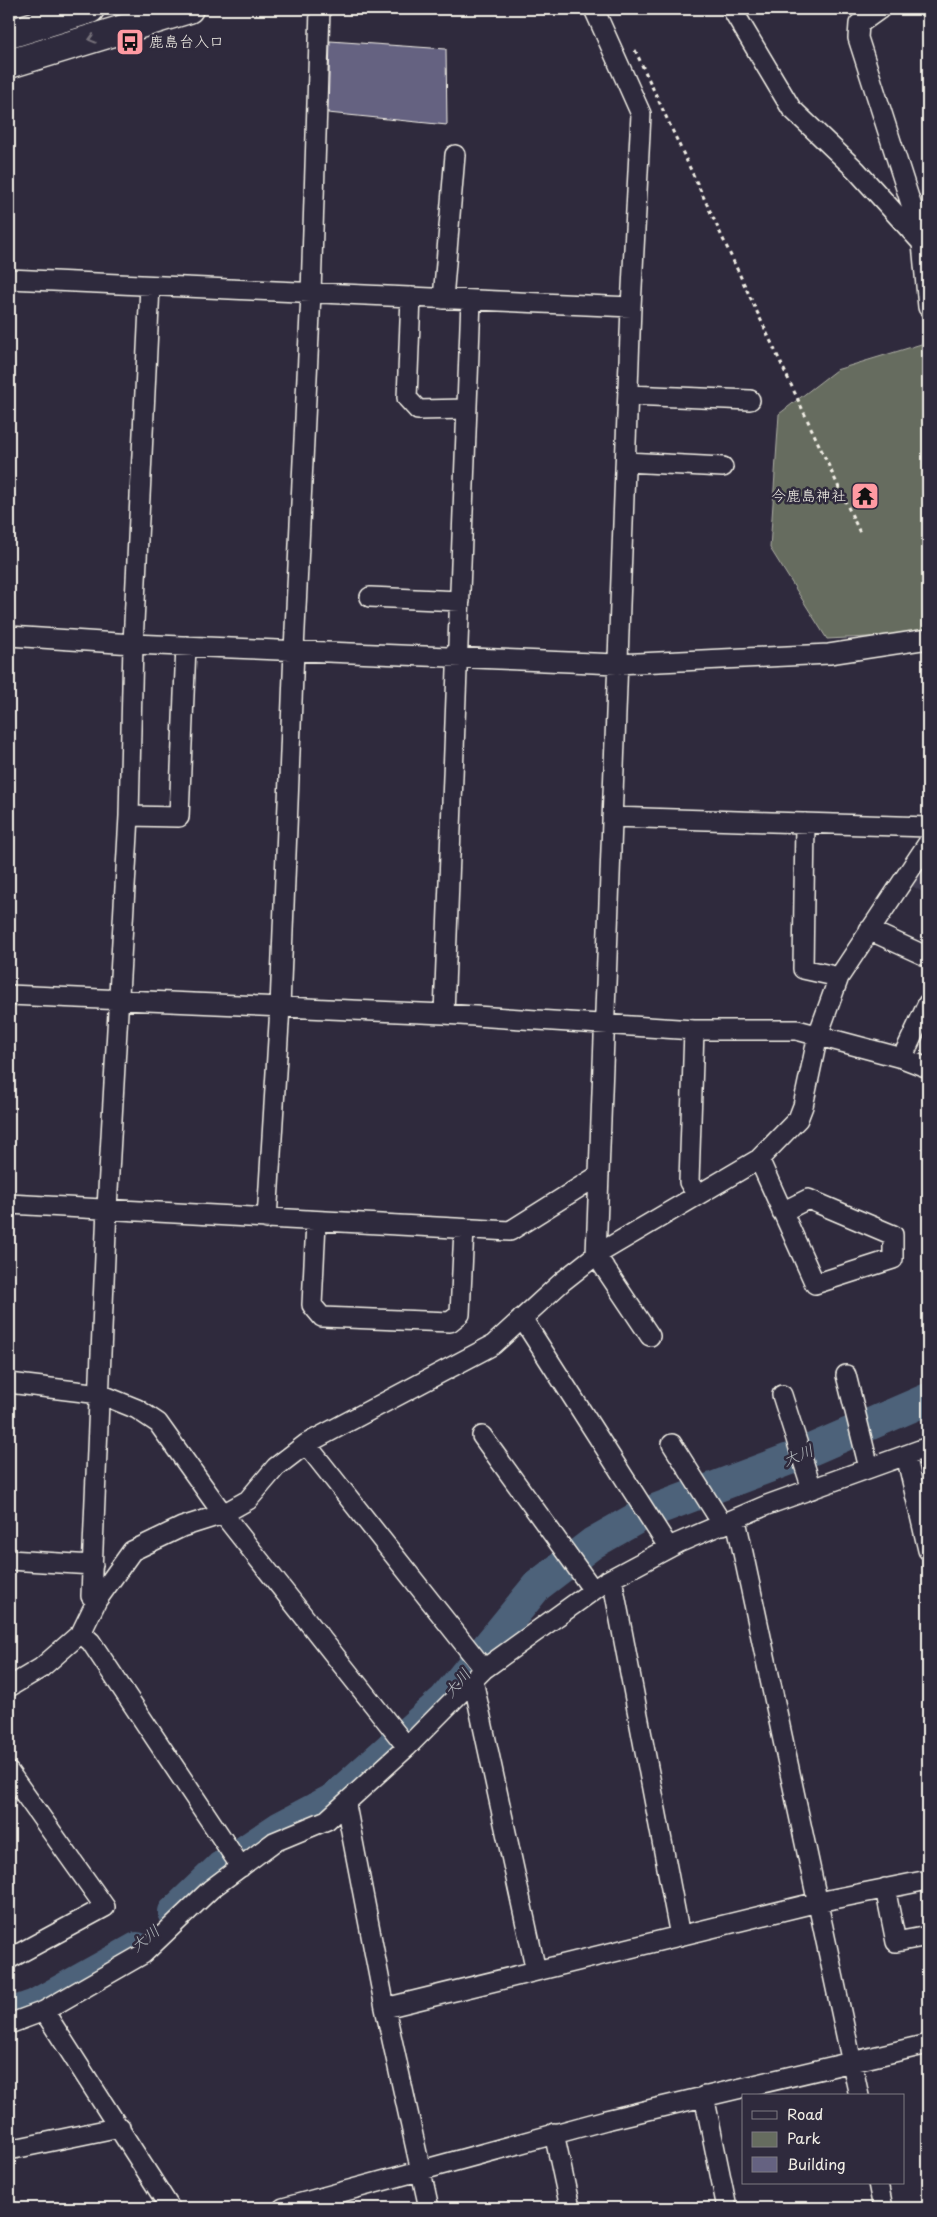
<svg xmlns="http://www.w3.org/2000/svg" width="937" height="2217" font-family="'Playpen Sans','Klee One',sans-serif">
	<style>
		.built { fill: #3f3b51 }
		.green { fill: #666c5f; stroke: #adaea4 }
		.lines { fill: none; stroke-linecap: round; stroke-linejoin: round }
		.river { stroke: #4e627a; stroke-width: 32 }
		.building { fill: #656281; stroke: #f4f1e8 }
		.minor-casing { stroke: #f4f1e8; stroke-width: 22 }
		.highway-casing { stroke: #f4f1e8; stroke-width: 31 }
		.path { stroke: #f4f1e8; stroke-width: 3; stroke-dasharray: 4 4; stroke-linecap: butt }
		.minor { stroke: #2f2a3d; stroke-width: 19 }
		.highway { stroke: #2f2a3d; stroke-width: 28 }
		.oneway { stroke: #747079 }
		.labels { text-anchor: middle; stroke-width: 5; stroke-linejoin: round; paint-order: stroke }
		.poi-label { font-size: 15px; fill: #f4f1e8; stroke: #2f2a3d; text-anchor: start }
		.water-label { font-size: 16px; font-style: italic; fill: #b2b8bc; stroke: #2f2a3d }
	</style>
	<rect width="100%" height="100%" fill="#2f2a3d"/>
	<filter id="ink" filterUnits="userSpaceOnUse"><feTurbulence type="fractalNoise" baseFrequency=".02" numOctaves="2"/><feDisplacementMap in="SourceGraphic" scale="10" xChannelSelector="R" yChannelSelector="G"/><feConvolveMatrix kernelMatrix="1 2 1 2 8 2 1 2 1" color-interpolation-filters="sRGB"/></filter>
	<g filter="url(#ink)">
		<!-- built -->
		<path class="built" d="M928,859v36l-16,-9z"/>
		<!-- green -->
		<path class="green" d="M928,342v292l-101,5 -57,-91 9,-134 57,-44z"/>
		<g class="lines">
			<!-- river -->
			<path class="river" d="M174,1912l47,-45 58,-39 53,-28 112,-100 93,-114 56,-43 51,-29 148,-56 136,-59
				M9,2014l26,-9 102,-57"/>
		</g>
		<!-- building -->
		<path class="building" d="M330,41l116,8 1,76 -119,-12z"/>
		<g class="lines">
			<defs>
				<path id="minor" d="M594,9l47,105 -10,193 -35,948 54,81
					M732,9l59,99 65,62 66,73 6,64
					M880,9l-21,15 -1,14 54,169 16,19
					M9,279l622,28
					M411,297l-4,101 11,12 49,-1
					M443,299l12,-144
					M629,395l121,5
					M626,462l97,5
					M370,597l90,4
					M9,636l124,8 484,20 212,-10 99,-15
					M129,816l50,1 7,-171
					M612,817l316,10
					M805,823l-2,146 36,8
					M869,930l59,27
					M9,995l435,19 250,16h103l105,28 26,10
					M444,1014l27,-714
					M694,1030l-5,152 8,13
					M902,1058l26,-55
					M759,1159l56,125 78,-25v-24l-85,-36 -26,13
					M9,1204l501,27 89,-56
					M267,1219l13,-212 14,-357 17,-357 9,-284
					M316,1222l-4,83 10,12 128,5 10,-8 4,-85
					M522,1318l147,230
					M846,1375l23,93
					M9,1383l91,11 37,15 21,14 65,91 184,233
					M782,1395l30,94
					M482,1436l111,154
					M306,1444l178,225
					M672,1444l51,81
					M906,1455l22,95
					M736,1520l123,576
					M9,1560l84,5
					M612,1578l68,358
					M97,1600l-6,-4 16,-388 22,-392 4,-172 17,-358
					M81,1633l10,9 150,225
					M473,1680l63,291
					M9,1687l32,-19 40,-35 16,-33 35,-49 50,-24 41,-13 25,-14 28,-33 30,-23 187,-99 70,-64 33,-26 163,-96 39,-40 5,-13 15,-71 21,-58 89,-134
					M9,1772l96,135 -96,52
					M346,1805l39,203 44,200
					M885,1888l11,54 32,-6
					M385,2008l433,-106 110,-22
					M44,2011l126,197
					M9,2024l35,-13 99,-57 68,-65 63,-47 53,-22 80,-73 77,-78 121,-87 73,-39 89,-38 161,-58
					M704,2096l23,112
					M554,2133l16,75
					M9,2150l111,-23
					M878,2183l5,25
					M283,2208l323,-88 322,-76"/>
				<path id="highway" d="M9,34l81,-25
					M9,64l180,-55"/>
			</defs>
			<!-- minor casing -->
			<use href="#minor" class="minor-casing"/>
			<!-- highway casing -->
			<use href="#highway" class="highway-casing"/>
			<!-- path -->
			<path class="path" d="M635,50l226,485"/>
			<!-- minor -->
			<use href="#minor" class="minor"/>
			<!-- highway -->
			<use href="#highway" class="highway"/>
		</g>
		<!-- one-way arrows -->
		<defs><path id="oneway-chevron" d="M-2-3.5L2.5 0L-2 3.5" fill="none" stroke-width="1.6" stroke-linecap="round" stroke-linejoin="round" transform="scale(1.25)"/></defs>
		<use class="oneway" href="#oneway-chevron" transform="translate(92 39) rotate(163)"/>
	</g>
	<!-- icons -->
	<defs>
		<symbol id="bus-square" viewBox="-11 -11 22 22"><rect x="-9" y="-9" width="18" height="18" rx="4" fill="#ff9aa2" stroke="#2f2a3d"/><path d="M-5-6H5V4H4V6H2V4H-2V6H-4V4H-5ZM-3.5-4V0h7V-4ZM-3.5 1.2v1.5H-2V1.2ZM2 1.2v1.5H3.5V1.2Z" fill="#111"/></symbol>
		<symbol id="temple-square" viewBox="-11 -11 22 22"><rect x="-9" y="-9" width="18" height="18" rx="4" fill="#ff9aa2" stroke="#2f2a3d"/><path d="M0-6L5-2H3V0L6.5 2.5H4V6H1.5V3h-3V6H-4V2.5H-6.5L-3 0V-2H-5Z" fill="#111"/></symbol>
	</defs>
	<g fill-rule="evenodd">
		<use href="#bus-square" x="114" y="26" width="32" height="32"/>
		<use href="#temple-square" x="849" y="480" width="32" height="32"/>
	</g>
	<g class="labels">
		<!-- poi labels -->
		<g class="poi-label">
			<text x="149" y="47">鹿島台入口</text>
			<text x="846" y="501" text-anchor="end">今鹿島神社</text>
		</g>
		<!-- water labels -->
		<g class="water-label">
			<text transform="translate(798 1455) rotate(-22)" y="6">大川</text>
			<text transform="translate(457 1683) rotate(-50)" y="6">大川</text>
			<text transform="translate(145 1938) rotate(-39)" y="6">大川</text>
		</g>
	</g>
	<!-- margin -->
	<rect width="937" height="2217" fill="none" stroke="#2f2a3d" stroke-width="30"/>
	<rect x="15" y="15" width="907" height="2187" fill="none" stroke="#f4f1e8" stroke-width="2" filter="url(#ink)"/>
	<!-- legend -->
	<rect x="742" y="2094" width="162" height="90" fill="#2f2a3d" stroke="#7e7a81"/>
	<rect x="752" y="2111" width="25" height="8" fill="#2f2a3d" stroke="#7e7a81"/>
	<text x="787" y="2120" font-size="15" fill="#f4f1e8">Road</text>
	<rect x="752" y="2132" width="25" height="15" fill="#666c5f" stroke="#7e7a81"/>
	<text x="787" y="2144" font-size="15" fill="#f4f1e8">Park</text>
	<rect x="752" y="2157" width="25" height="15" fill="#656281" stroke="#7e7a81"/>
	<text x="787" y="2170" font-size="15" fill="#f4f1e8">Building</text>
</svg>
